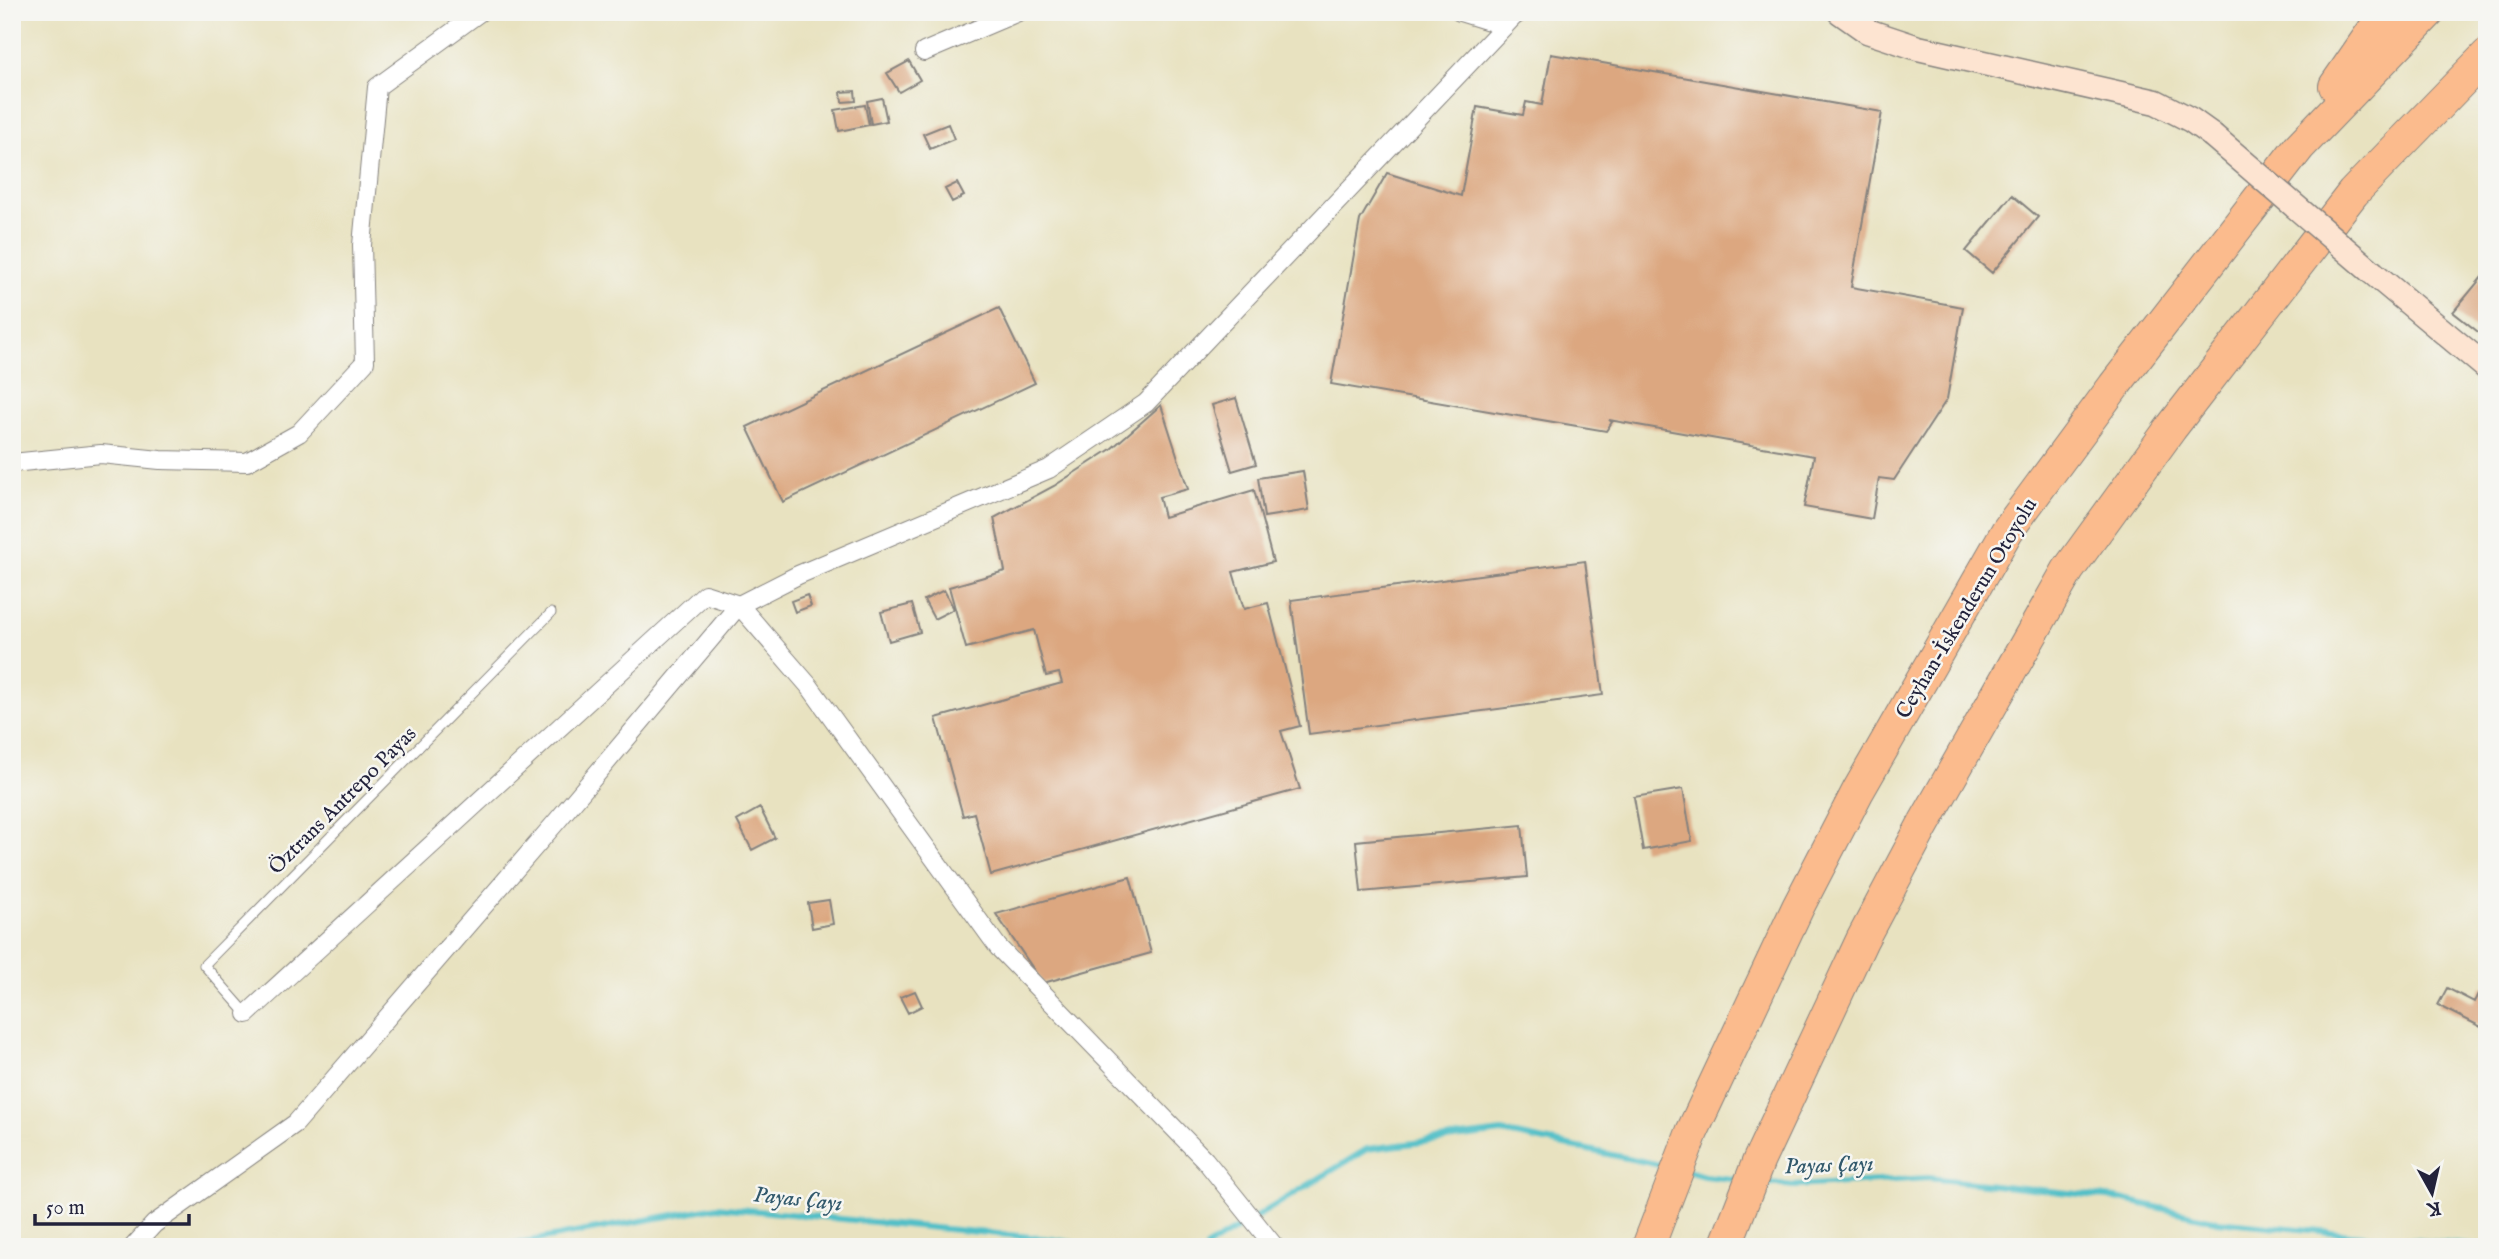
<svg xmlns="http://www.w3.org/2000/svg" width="2499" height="1259" font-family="'IM FELL English',serif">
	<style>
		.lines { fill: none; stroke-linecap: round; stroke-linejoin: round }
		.stream { stroke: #51bfc7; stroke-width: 6 }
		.building { fill: #dca780 }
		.lane-casing { stroke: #85827e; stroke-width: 11 }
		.street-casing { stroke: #85827e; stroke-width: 20 }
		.secondary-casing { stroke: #85827e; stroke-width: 27 }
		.highway-casing { stroke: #85827e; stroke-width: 34 }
		.lane { stroke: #fff; stroke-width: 9 }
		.street { stroke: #fff; stroke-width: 18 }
		.secondary { stroke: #fde4d1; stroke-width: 24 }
		.highway { stroke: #fbbb8d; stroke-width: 32 }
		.secondary-bridge-casing { stroke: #85827e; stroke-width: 27; stroke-linecap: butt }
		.secondary-bridge { stroke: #fde4d1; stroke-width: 24 }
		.labels { text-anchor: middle; stroke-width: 5; stroke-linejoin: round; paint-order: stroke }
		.street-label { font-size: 21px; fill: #22223b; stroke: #f6f6f2 }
		.water-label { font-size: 23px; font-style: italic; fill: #32596c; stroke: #f6f6f2 }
	</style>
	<rect width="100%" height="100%" fill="#f6f6f2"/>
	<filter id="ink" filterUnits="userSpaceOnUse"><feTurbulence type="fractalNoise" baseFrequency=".0143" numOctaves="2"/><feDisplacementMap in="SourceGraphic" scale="14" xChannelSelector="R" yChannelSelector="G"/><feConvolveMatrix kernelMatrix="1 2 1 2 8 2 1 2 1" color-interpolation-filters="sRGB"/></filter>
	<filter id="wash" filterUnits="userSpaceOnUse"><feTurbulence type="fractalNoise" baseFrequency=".00686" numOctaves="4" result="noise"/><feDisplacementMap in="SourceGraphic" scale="28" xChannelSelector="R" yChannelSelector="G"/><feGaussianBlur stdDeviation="1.57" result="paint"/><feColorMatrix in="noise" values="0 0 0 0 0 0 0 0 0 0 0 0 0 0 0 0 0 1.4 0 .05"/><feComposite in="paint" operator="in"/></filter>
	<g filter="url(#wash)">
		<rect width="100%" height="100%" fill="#e8e2c0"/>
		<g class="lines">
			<!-- stream -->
			<path class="stream" d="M1687,1171l17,5 38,4
				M1760,1182l34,4 134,-8 188,20 102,23 264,26
				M498,1247l219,-40 334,32 45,8
				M1207,1247l160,-98 135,-17 168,35"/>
		</g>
		<g id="blocks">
			<!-- building -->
			<path class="building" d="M1551,54l331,58 -31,175 112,20 -16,92 -53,81 -15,-2 -7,41 -68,-12 10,-51 -205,-36 3,2 -6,9 -275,-47 29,-164 27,-47 74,23 16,-89 46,8 3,-13 16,3z
				M909,61l11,19 -21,12 -12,-19z
				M855,91l1,10 -14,1 -1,-10z
				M882,98l5,23 -16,3 -4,-23z
				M865,105l4,20 -30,6 -4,-21z
				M948,124l6,15 -24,10 -7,-15z
				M957,183l7,13 -12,6 -7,-13z
				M2012,195l26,22 -46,56 -26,-22z
				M2487,271v68l-34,-27z
				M999,308l36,75 -252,119 -36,-75z
				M1236,398l20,66 -24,7 -20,-66z
				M1161,405l27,84 -29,8 5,20 90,-27 19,72 -40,10 11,37 24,-6 32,123 -19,5 19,58 -309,86 -17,-62 -11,3 -27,-98 126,-35 -3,-10 -13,3 -12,-46 -68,18 -17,-61 56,-16 -11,-53 60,-32 57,-37z
				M1303,471l6,39 -45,7 -6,-39z
				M1585,561l18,134 -294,39 -18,-134z
				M944,590l10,19 -20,10 -10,-19z
				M807,595l4,11 -16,6 -4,-11z
				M912,604l8,28 -31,9 -8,-29z
				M1683,789l9,52 -49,9 -9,-53z
				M760,808l15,30 -23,12 -15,-29z
				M1522,825l5,52 -166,15 -5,-51z
				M1130,877l21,76 -108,30 -47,-69z
				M829,900l4,24 -21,4 -4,-25z
				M2482,986l5,3v41l-49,-25 9,-17 27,14z
				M915,991l7,15 -14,7 -8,-16z"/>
		</g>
	</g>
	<g filter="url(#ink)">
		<use href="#blocks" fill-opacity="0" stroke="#85827e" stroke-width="2"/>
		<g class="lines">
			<defs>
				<path id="lane" d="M247,1014l-43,-49 347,-352"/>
				<path id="street" d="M1460,12l45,14
					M924,52l94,-40
					M12,463l89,-9 59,6 87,2 52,-29 66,-71 -3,-117 15,-158 103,-75
					M247,1014l458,-420 34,11 71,82 188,260 207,213 70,87
					M133,1247l21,-23 142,-101 261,-302 182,-216 59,-30 251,-106 97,-66 367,-386 7,-5"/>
				<path id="secondary" d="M1840,12l27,19 51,17 238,54 35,18 21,15
					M2373,273l114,95"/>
				<path id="highway" d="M2335,86l51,-74
					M1648,1247l44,-115 106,-225 60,-116 149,-260 107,-145 185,-239 130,-135
					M1725,1247l34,-87 103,-220 60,-113 146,-257 103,-142 182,-235 134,-138"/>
			</defs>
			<!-- lane casing -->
			<use href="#lane" class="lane-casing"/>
			<!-- street casing -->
			<use href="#street" class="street-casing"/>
			<!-- secondary casing -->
			<use href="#secondary" class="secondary-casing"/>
			<!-- highway casing -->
			<use href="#highway" class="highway-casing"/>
			<!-- lane -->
			<use href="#lane" class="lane"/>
			<!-- street -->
			<use href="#street" class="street"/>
			<!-- secondary -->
			<use href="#secondary" class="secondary"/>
			<!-- highway -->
			<use href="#highway" class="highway"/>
			<defs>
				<path id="secondary-bridge" d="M2212,135l161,138"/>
			</defs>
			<!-- secondary-bridge casing -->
			<use href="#secondary-bridge" class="secondary-bridge-casing"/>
			<!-- secondary-bridge -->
			<use href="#secondary-bridge" class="secondary-bridge"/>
		</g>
	</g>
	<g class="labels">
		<!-- street labels -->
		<g class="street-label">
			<text transform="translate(1966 608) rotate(-59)" y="7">Ceyhan-İskenderun Otoyolu</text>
			<text transform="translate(342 800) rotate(-45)" y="7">Öztrans Antrepo Payas</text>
		</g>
		<!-- water labels -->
		<g class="water-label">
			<text transform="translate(1829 1164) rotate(-2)" y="8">Payas Çayı</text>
			<text transform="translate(798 1198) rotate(6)" y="8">Payas Çayı</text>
		</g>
	</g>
	<!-- margin -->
	<rect width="2499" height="1259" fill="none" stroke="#f6f6f2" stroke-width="42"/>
	<!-- north arrow -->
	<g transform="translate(2432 1193) rotate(172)" stroke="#f6f6f2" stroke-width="5" paint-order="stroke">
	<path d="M0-5L12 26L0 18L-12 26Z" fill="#22223b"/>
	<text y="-10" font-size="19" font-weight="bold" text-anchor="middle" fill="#22223b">K</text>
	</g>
	<!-- scale -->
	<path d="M35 1214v10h154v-10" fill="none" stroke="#22223b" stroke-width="3.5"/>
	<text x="46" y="1214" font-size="21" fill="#22223b" stroke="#f6f6f2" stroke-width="5" paint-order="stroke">50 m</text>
</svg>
